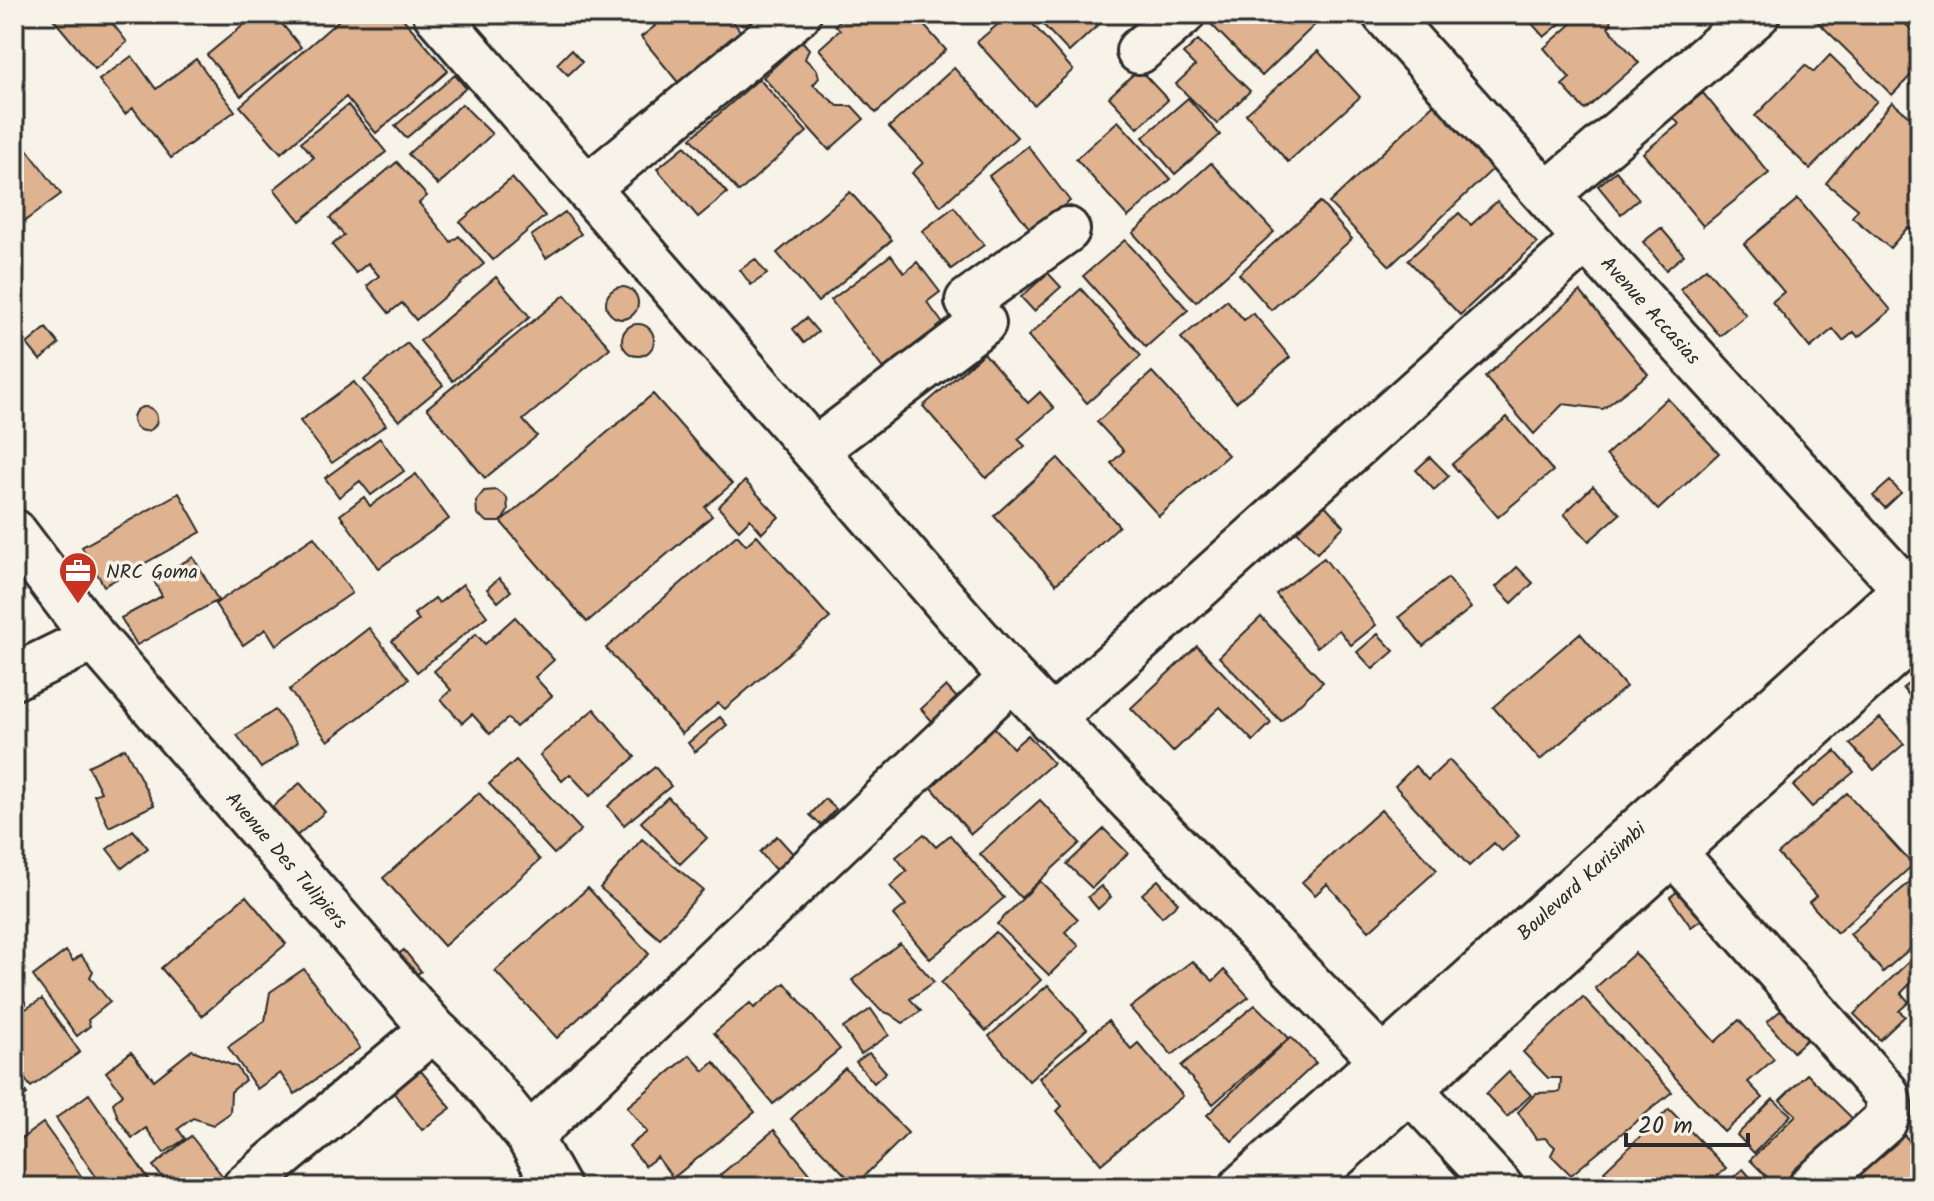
<svg xmlns="http://www.w3.org/2000/svg" width="1934" height="1201" font-family="Kalam,sans-serif">
	<style>
		.building { fill: #dfb38f; stroke: #2b2b2b; stroke-width: 2 }
		.lines { fill: none; stroke-linecap: round; stroke-linejoin: round }
		.minor-casing { stroke: #2b2b2b; stroke-width: 50 }
		.minor { stroke: #f7f3e8; stroke-width: 44 }
		.labels { text-anchor: middle; stroke-width: 7; stroke-linejoin: round; paint-order: stroke }
		.street-label { font-size: 20px; fill: #2b2b2b; stroke: #f7f3e8 }
		.poi-label { font-size: 20px; fill: #2b2b2b; stroke: #f7f3e8; text-anchor: start }
	</style>
	<rect width="100%" height="100%" fill="#f7f3e8"/>
	<filter id="ink" filterUnits="userSpaceOnUse"><feTurbulence type="fractalNoise" baseFrequency=".0125" numOctaves="2"/><feDisplacementMap in="SourceGraphic" scale="16" xChannelSelector="R" yChannelSelector="G"/><feConvolveMatrix kernelMatrix="1 2 1 2 8 2 1 2 1" color-interpolation-filters="sRGB"/></filter>
	<g filter="url(#ink)">
		<!-- building -->
		<path class="building" d="M49,14h56l22,28 -32,27z
			M257,14h17l27,33 -60,49 -34,-41z
			M346,14h53l49,57 -72,62 -30,-36 -65,56 -41,-47z
			M646,14h81l21,27 -63,50 -44,-54 14,-11z
			M847,14h67l32,36 -70,63 -57,-64 21,-19 -5,-5z
			M1010,14h14l49,56 -39,35 -57,-63z
			M1033,14h77l-41,38z
			M1215,14h111l-64,62 -54,-55z
			M1530,14h42l-28,23 -18,-20z
			M1583,14h22l7,9 -4,4 31,36 -54,47 -23,-25 8,-7 -26,-30z
			M1810,14h85l25,24v28l-28,29z
			M1198,40l52,51 -33,33 -41,-40 19,-18 -12,-12z
			M802,41l7,8 -4,10 12,11 2,8 -6,7 25,21h14l12,13 -35,31 -66,-73z
			M571,50l11,12 -14,13 -11,-11z
			M1318,51l42,46 -72,65 -42,-48z
			M1830,55l47,46 -67,68 -55,-53 50,-51 9,7z
			M132,56l24,33 40,-30 39,52 -64,47 -38,-50 -8,6 -26,-34z
			M954,68l63,69 -76,69 -29,-33 11,-10 -34,-36z
			M1139,69l29,31 -30,28 -29,-31z
			M455,75l11,13 -60,50 -11,-12z
			M759,79l48,53 -68,60 -48,-54z
			M1703,93l66,80 -66,53 -60,-73 36,-29 -6,-7z
			M1188,98l32,37 -45,39 -32,-37z
			M1892,102l28,23v112l-12,-10 -18,21 -38,-31 6,-8 -32,-26z
			M462,104l30,30 -54,51 -30,-31z
			M1434,104l61,63 -105,99 -61,-63z
			M348,105l38,47 -86,69 -26,-32 40,-32 -13,-15z
			M1118,121l53,58 -43,38 -52,-58z
			M14,132l47,62 -47,35z
			M685,146l42,47 -29,24 -41,-48z
			M1028,146l42,55 -39,29 -42,-54z
			M397,162l30,34 -8,7 32,39 8,-6 25,28 -68,56 -14,-17 -13,10 -22,-27 12,-10 -11,-13 -12,10 -24,-28 12,-10 -14,-17z
			M1211,163l63,69 -78,70 -63,-69z
			M1616,171l23,28 -18,15 -23,-28z
			M512,178l33,38 -52,44 -33,-38z
			M850,192l42,48 -74,62 -41,-49z
			M1798,199l93,111 -33,27 -4,-5 -11,9 -10,-12 -23,19 -38,-46 12,-10 -40,-48z
			M1497,201l40,42 -77,72 -52,-55 51,-47 12,12z
			M1320,202l32,37 -81,71 -32,-36z
			M954,207l30,38 -33,24 -29,-38z
			M565,212l16,22 -35,24 -15,-22z
			M1661,228l23,27 -18,15 -23,-28z
			M1125,240l63,70 -42,37 -63,-71z
			M891,255l13,18 13,-11 23,30 -13,10 17,23 -60,45 -53,-70z
			M755,259l12,15 -16,11 -11,-15z
			M1706,268l40,47 -26,21 -40,-47z
			M1048,273l13,14 -27,24 -13,-14z
			M496,277l34,40 -77,64 -33,-40z
			M606 303a16 16 0 1 1 32 0a16 16 0 1 1-32 0Z
			M1081,289l60,67 -54,47 -59,-67z
			M1580,291l68,83 -45,35 -40,-5 -29,30 -49,-57z
			M565,295l45,53 -87,72 14,16 -52,42 -58,-70z
			M1227,300l17,20 9,-7 37,44 -54,45 -55,-64z
			M806,318l12,14 -14,11 -11,-14z
			M622 340a16 16 0 1 1 32 0a16 16 0 1 1-32 0Z
			M46,328l13,16 -19,16 -13,-16z
			M407,343l36,42 -44,36 -35,-41z
			M984,353l44,50 12,-11 14,16 -36,31 7,7 -39,32 -63,-72z
			M1152,372l76,83 -69,61 -48,-53 13,-12 -27,-29z
			M354,382l32,43 -54,38 -32,-42z
			M653,394l79,90 -27,23 7,9 -125,106 -86,-100z
			M1667,398l52,55 -61,57 -52,-55z
			M133 419a12 12 0 1 1 24 0a12 12 0 1 1-24 0Z
			M1507,417l46,54 -55,46 -46,-53z
			M380,438l24,33 -33,24 -11,-14 -21,16 -14,-19z
			M1430,457l19,19 -15,14 -18,-20z
			M1058,458l61,68 -63,58 -62,-68z
			M416,474l33,45 -70,49 -39,-53 24,-18 6,9z
			M745,481l34,36 -17,16 -12,-14 -11,11 -21,-23z
			M1890,481l11,12 -16,15 -12,-12z
			M1593,486l27,28 -31,27 -25,-27z
			M497,490l10,8 1,13 -7,11h-13l-11,-8 -1,-13 8,-10z
			M179,493l22,39 -97,54 -22,-39z
			M1322,502l22,24 -27,27 -23,-25z
			M737,535l9,10 11,-10 73,83 -105,91 -7,-6 -36,31 -76,-86z
			M314,537l38,56 -76,52 -10,-16 -23,16 -28,-41z
			M193,557l25,43 -81,45 -16,-27 41,-22 -9,-17z
			M1324,558l52,67 -25,20 -12,-15 -22,17 -41,-53z
			M1517,567l16,16 -21,20 -16,-16z
			M499,578l12,13 -13,11 -11,-13z
			M1448,578l23,30 -48,38 -24,-29z
			M463,584l24,32 -70,56 -25,-31 27,-21 -5,-6 21,-16 4,5z
			M515,617l39,43 -19,17 17,19 -36,31 -8,-9 -18,16 -18,-20 -10,9 -21,-24 10,-9 -17,-19 42,-37 9,10z
			M1261,617l62,65 -42,39 -62,-64z
			M369,628l40,51 -81,62 -39,-51z
			M1580,633l46,54 -86,73 -47,-53z
			M1378,634l16,17 -21,18 -16,-17z
			M1197,646l74,77 -18,18 -33,-34 -47,45 -42,-44z
			M1920,674v35l-17,-21z
			M946,686l12,13 -25,23 -12,-13z
			M594,709l41,48 -45,39 -20,-22 -8,7 -22,-26z
			M275,710l23,32 -37,26 -24,-33z
			M720,717l7,8 -32,27 -7,-9z
			M1880,718l24,26 -30,26 -24,-26z
			M993,726l20,22 15,-13 25,28 -82,71 -43,-51z
			M125,748l29,57 -45,22 -15,-32 7,-3 -13,-26z
			M1835,751l19,21 -42,35 -19,-21z
			M516,760l65,70 -27,24 -65,-70z
			M1449,760l70,76 -17,15 -8,-8 -25,23 -74,-80 20,-20 13,14z
			M655,767l16,19 -47,39 -16,-19z
			M300,783l25,29 -31,26 -24,-29z
			M479,793l61,67 -96,86 -61,-68z
			M1847,793l66,72 -76,68 -28,-31 7,-6 -38,-42z
			M668,797l39,41 -27,26 -39,-42z
			M825,799l11,10 -15,16 -11,-10z
			M1040,800l40,43 -59,55 -41,-44z
			M1381,810l56,60 -68,61 -42,-47 -12,11 -13,-13z
			M1104,829l24,24 -36,35 -25,-24z
			M133,830l15,18 -26,20 -15,-19z
			M924,834l12,13 14,-12 54,63 -74,61 -37,-44 13,-10 -16,-19 17,-15 -11,-14z
			M777,836l18,20 -18,16 -17,-20z
			M642,839l61,51 -43,49 -60,-51z
			M1918,875l2,65 -37,32 -33,-38z
			M1158,880l20,23 -16,14 -20,-23z
			M1693,880l22,30 -24,17 -21,-30z
			M1040,881l38,38 -13,13 14,14 -30,29 -52,-51z
			M1101,886l10,11 -13,12 -10,-12z
			M588,888l61,66 -92,84 -62,-67z
			M246,896l40,48 -84,72 -41,-48z
			M996,932l45,48 -55,51 -45,-48z
			M900,943l34,39 -24,17 11,12 -18,12 -13,-9 -9,-3 -29,-31z
			M404,950l17,21 -13,11 -17,-22z
			M66,951l7,10 8,-6 12,16 -3,6 20,25 -22,18 2,6 -13,10 -44,-60z
			M1920,951v23l-19,19 8,9 -10,9 6,5 -25,24 -26,-26z
			M1635,953l80,89 24,-22 35,39 -26,23 15,16 -39,34 -129,-144z
			M1192,961l21,20 11,-11 25,27 -77,58 -42,-47z
			M304,969l56,79 -65,46 -15,-21 -23,16 -29,-42 37,-26 5,-29z
			M785,983l55,66 -67,55 -59,-71 36,-30 4,5z
			M14,984l12,20 -12,8z
			M1048,985l39,44 -58,52 -40,-45z
			M1583,997l89,95 -101,83 -20,-20 4,-8 -10,-9 -9,1 -18,-27 18,-19 24,-1 1,-14h-13l-25,-26z
			M42,999l38,53 -49,35 -15,-19 -2,-52z
			M1255,1005l34,33 -76,66 -32,-38z
			M1786,1006l25,30 -18,16 -26,-30z
			M871,1009l18,26 -28,19 -18,-26z
			M1108,1021l23,28 7,-6 45,53 -82,68 -44,-53 5,-5 -23,-28z
			M1291,1037l25,26 -84,78 -25,-26z
			M192,1050l45,17 8,13 -14,12 -1,21 -17,12 -20,-7 -15,11 7,10 -21,14 -18,-25 -14,10 -14,-20 -5,-15 10,-9 -17,-22 25,-20 23,28z
			M869,1053l17,19 -12,11 -18,-21z
			M690,1055l14,16 10,-9 41,50 -82,66 -16,-21 -12,9 -16,-20 18,-14 -20,-25z
			M845,1068l63,65 -53,52 -64,-66z
			M421,1071l30,37 -29,22 -29,-38z
			M1509,1072l22,23 -24,22 -21,-23z
			M1807,1074l51,50 -64,63h-17l-27,-27 46,-45 -16,-15z
			M14,1075l13,19 -13,9z
			M89,1094l65,93h-51l-47,-69z
			M1773,1099l18,16 -37,38 -17,-18z
			M1669,1109l57,59 -20,19h-86l-16,-16z
			M43,1123l46,64h-64l-11,-16v-27z
			M1899,1129l21,24v34h-49l-16,-18z
			M774,1130l38,46 -13,11h-69l-10,-12z
			M191,1136l37,47 -6,4h-52l-17,-21z
			M1743,1169l16,18h-36z"/>
		<g class="lines">
			<defs>
				<path id="minor" d="M436,14l576,664 371,382 117,127
					M1385,14l201,225 334,366
					M1139,51l43,-37
					M587,188l211,-174
					M1548,194l209,-180
					M815,450l168,-127 -15,-22 99,-71
					M14,532l80,106 339,391 40,38 56,70 28,50
					M14,677l80,-39
					M1051,720l535,-481
					M1653,829l233,264 3,15 -5,14 -73,65
					M529,1137l483,-459
					M245,1187l188,-158
					M1242,1187l678,-611
					M1301,1187l619,-557"/>
			</defs>
			<!-- minor casing -->
			<use href="#minor" class="minor-casing"/>
			<!-- minor -->
			<use href="#minor" class="minor"/>
		</g>
	</g>
	<!-- icons -->
	<defs>
		<symbol id="office-pin" viewBox="-11 -11 22 30"><path d="M0 17L-7.5 6A9.5 9.5 0 1 1 7.5 6Z" fill="#c8321e" stroke="#f7f3e8"/><path d="M-6-3h4V-5.5h4V-3h4V5H-6ZM-1-4.5V-3h2v-1.5ZM-6 0V1H6V0Z" fill="#fff"/></symbol>
	</defs>
	<g fill-rule="evenodd">
		<use href="#office-pin" x="56" y="549" width="44" height="60"/>
	</g>
	<g class="labels">
		<!-- street labels -->
		<g class="street-label">
			<text transform="translate(1651 310) rotate(48)" y="7">Avenue Accasias</text>
			<text transform="translate(287 860) rotate(49)" y="7">Avenue Des Tulipiers</text>
			<text transform="translate(1581 881) rotate(-42)" y="7">Boulevard Karisimbi</text>
		</g>
		<!-- poi labels -->
		<g class="poi-label">
			<text x="106" y="578">NRC Goma</text>
		</g>
	</g>
	<!-- margin -->
	<rect width="1934" height="1201" fill="none" stroke="#f7f3e8" stroke-width="48"/>
	<rect x="24" y="24" width="1886" height="1153" fill="none" stroke="#2b2b2b" stroke-width="3" filter="url(#ink)"/>
	<!-- scale -->
	<path d="M1626 1133v12h122v-12" fill="none" stroke="#2b2b2b" stroke-width="4"/>
	<text x="1638" y="1133" font-size="24" fill="#2b2b2b" stroke="#f7f3e8" stroke-width="6" paint-order="stroke">20 m</text>
</svg>
